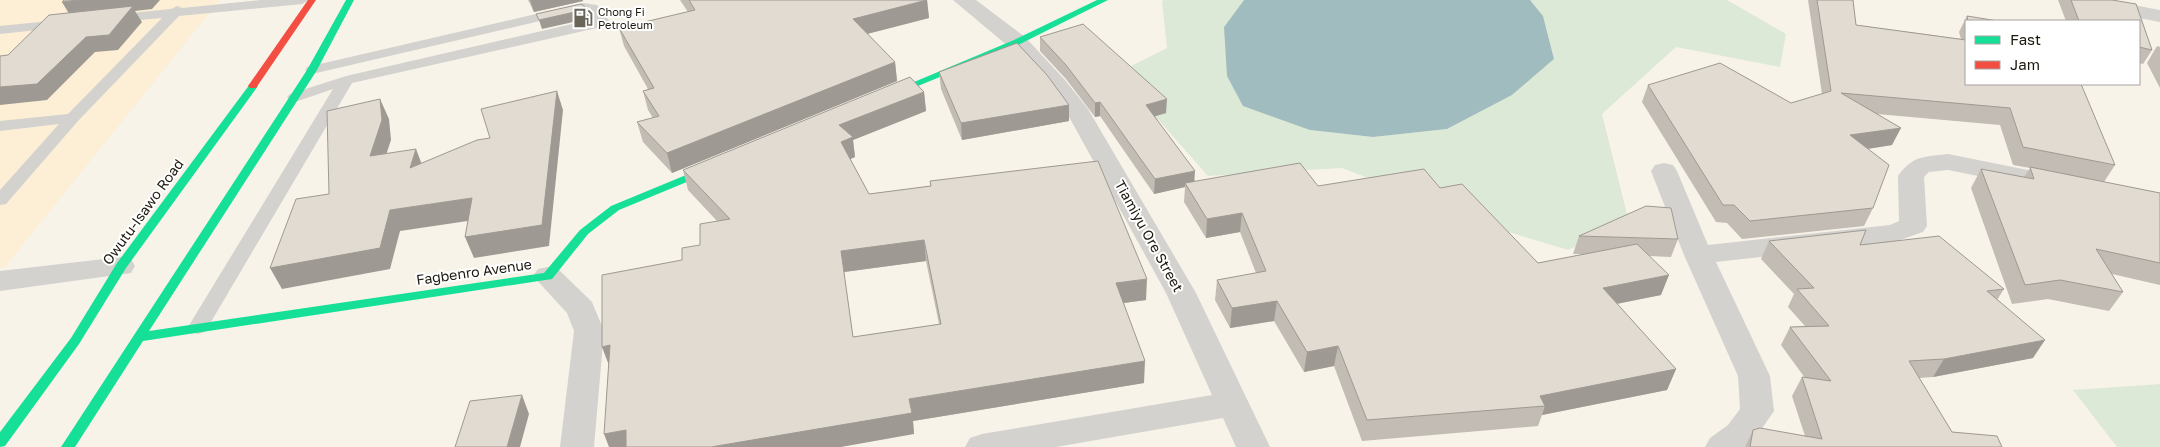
<svg xmlns="http://www.w3.org/2000/svg" width="2160" height="447" font-family="'Golos Text',sans-serif">
	<style>
		.built { fill: #fcefd6 }
		.green { fill: #dde9d7 }
		.water { fill: #a0bcbe }
		.lines { fill: none; stroke-linecap: round; stroke-linejoin: round }
		.lane { fill: #d3d2ce; fill-rule: evenodd }
		.street { fill: #d3d2ce; fill-rule: evenodd }
		.fast { fill: #16e098; fill-rule: evenodd }
		.jam { fill: #f24e42; fill-rule: evenodd }
		.wall { fill: #c2bcb4; fill-rule: evenodd }
		.shaded-wall { fill: #9e9992 }
		.building { fill: #e1dbd1; stroke: #9e9992; fill-rule: evenodd }
		.labels { text-anchor: middle; stroke-width: 4; stroke-linejoin: round; paint-order: stroke }
		.far-poi-label { font-size: 11px; fill: #1e190e; stroke: #fff; text-anchor: start }
		.street-label { font-size: 14px; fill: #1e190e; stroke: #fff }
	</style>
	<rect width="100%" height="100%" fill="#f8f3e9"/>
	<!-- built -->
	<path class="built" d="M0,0h220l-215,267 -5,1z"/>
	<!-- green -->
	<path class="green" d="M1164,0h80l-20,27 86,103 63,7 74,-8 65,-34 42,-36 -11,-43 -13,-16h197l59,34 -6,33 -104,-20 -74,67 27,108 -61,28 -66,-20 -160,-62 -134,8 -91,-103 50,-25 -5,-47z
		M2160,384v63h-43l-44,-57z"/>
	<!-- water -->
	<path class="water" d="M1244,0h286l13,16 11,43 -42,36 -65,34 -74,8 -63,-7 -67,-24 -16,-30 -3,-49z"/>
	<g class="lines">
		<!-- lane -->
		<path class="lane" d="M261,0h48l-7,4 -123,12 -101,105 -72,83 -6,1v-15l59,-66 -59,7v-10l68,-7 94,-96 -46,4 -5,-1 -2,-3 2,-3 60,-6 6,-3 5,2z
			M583,3l14,2 12,15 -7,7 -5,1 -245,55 -147,249 -7,2 -7,-2 -3,-5 145,-238 -38,13 -5,-2 -3,-3 3,-3 56,-18 248,-57 -6,-7 -5,-1 -271,63 -7,-4 2,-3z
			M60,20l7,4 -2,3 -65,7v-8z"/>
		<!-- street -->
		<path class="street" d="M953,0h23l49,37 40,43 23,29 108,184 74,154h-34l-13,-29 -167,29h-91l5,-9 12,-4 230,-39 -46,-102 -98,-178 -19,-25 -40,-43z
			M2063,0h44l53,10v12l-87,-16 -7,-2z
			M1948,154l110,22 9,2 4,6 -4,6 -9,2 -110,-22 -19,2 -5,5 3,49 -4,6 -29,10 -178,20 54,114 4,35 -22,32 -5,4h-42l5,-9 18,-13 12,-16 -2,-33 -54,-121 -33,-84 4,-6 9,-2 9,2 4,6 31,74 182,-20 9,-4 -1,-45c15,-21 26,-19 50,-22z
			M121,257l10,2 4,7 -4,7 -131,18v-20z
			M548,267l10,2 34,33 12,29 -10,116h-34l14,-116 -7,-18 -34,-37 5,-7z"/>
		<!-- fast -->
		<path class="fast" d="M346,0h8l-37,70 -168,261 395,-58 36,-43 31,-24 104,-43h8l1,2 -1,2 -104,43 -31,24 -36,45 -409,62 -68,106h-14l246,-377z
			M1097,0h11l-88,44 -136,56h-6l-2,-2 138,-58z
			M253,83l5,3 -132,182 -47,76 -74,102 -5,1v-15l71,-94 46,-75 133,-179z"/>
		<!-- jam -->
		<path class="jam" d="M308,0h8l-60,88h-6l-2,-2z"/>
	</g>
	<!-- wall -->
	<path class="wall" d="M528,0h55v1l-49,11z
		M680,0h247l2,18 -62,16 28,28 2,19 -225,92 -29,-31 -6,-20 16,-4 -5,-8 -5,-19 5,-2 -24,-43 -5,-18 69,-16z
		M1808,0h45l3,25 105,14 -2,-7 8,-16 31,5h-32v63l149,81 -11,17 56,11v92l-48,-11 11,18 -14,19 -61,-12 -36,5 -41,-116 10,-19 43,8 6,-9 -17,-3 -13,-40 -123,-11 15,31 -25,4 6,59 -9,18 -122,13 -15,-16 -11,-1 -74,-120 6,-17 143,18 31,-9z
		M2058,0h54l24,4 16,46 -9,14 -4,-1v-42h-73z
		M1040,37l126,76 -11,3 40,65 123,5 122,2 98,75 46,-9h-11l6,-18 99,3 -7,18 -22,-1 12,39 -44,9 59,65 -9,21 -125,25 -4,11 -176,15 -28,-75 -30,6 -30,-51 -44,7 -15,-28 2,-20 39,-7 -16,-41 -34,6 -22,-36 1,-15 -31,7 -54,-78 -5,1 -29,-38 -26,-28z
		M2157,46l3,1v41l-13,-25z
		M939,72l130,49 -107,19 -21,-51z
		M924,92l2,19 -73,29 2,17 -5,2 19,35 61,-8v-5l216,119 -22,3 20,80 -231,38 1,13 -232,-174 18,-15 17,-24 -29,-31 -5,-20zM926,261l13,63 -86,13 -9,-65z
		M1769,241l91,4 144,44 -7,11 36,58 -100,19 -14,1 33,54 50,15h-257l8,-17 52,6 -13,-40 10,-19 3,1 -24,-33 9,-18 15,-1 -17,-19 6,-13 -33,-35z"/>
	<!-- shaded-wall -->
	<path class="shaded-wall" d="M79,0h81l-8,9 -17,2 7,11 -24,28 -23,2 -48,48 -47,5v-18l86,-50 -15,-20 -9,-15z
		M530,0h53v1l-49,11z
		M927,0l2,18 -74,19 -2,-18z
		M588,9l3,9 -49,11 -3,-9z
		M895,62l2,19 -225,92 -5,-20z
		M557,91l6,19 -14,136 -75,12 -9,-21z
		M924,92l2,19 -73,29 2,17 -11,5 -5,-37z
		M380,99l9,20 2,21 -12,36 -9,-20z
		M1167,99l-1,14 -20,6v-14z
		M1100,102v14l-5,1v-14z
		M1069,105v16l-107,19 -1,-17z
		M1901,128l-9,17 -50,8 8,-18z
		M416,149l8,21 -14,-2z
		M1195,171l-1,14 -9,-2v4l-31,7 1,-15z
		M472,198l9,21 -81,12 -10,38 -108,20 -12,-21 120,-58z
		M1242,213l-2,19 -34,6 1,-19z
		M924,240l2,21 -82,11 12,86 -15,-107z
		M1669,275l-8,20 -66,13 8,-20z
		M1147,279l-1,21 -30,4v-21z
		M1277,301l-3,20 -44,7 2,-20z
		M2045,340l-12,18 -100,19 11,-18z
		M610,345v23l-8,-21z
		M1338,346l-4,20 -30,6 3,-20z
		M1145,361l-1,22 -231,38 1,13 -73,13h-130l198,-48z
		M1676,369l-9,21 -125,25 3,-9 -5,-10z
		M522,395l7,19 -9,33h-13z
		M626,430l6,17h-23l-5,-13z"/>
	<!-- building -->
	<path class="building" d="M64,0h15l-17,2z
		M689,0h238l-74,19 42,43 -228,91 -30,-31 22,-6 -16,-25 11,-3 -35,-60 76,-18z
		M1817,0h36l3,25 110,15v44h115l34,81 -92,-18 -13,-39 -169,-15 60,35 -51,7 39,30 -16,43 -123,13 -16,-16h-11l-75,-120 72,-22 71,40 40,-12z
		M2071,0h41l24,4 16,46 -13,-3v-26h-60z
		M581,4l7,5 -49,11 -3,-6z
		M133,6l-24,29 -23,2 -49,47 -37,3v-31l8,-1 41,-40z
		M1967,16l31,5h-30z
		M1083,24l84,75 -21,6 49,66 -40,8 -55,-77 -5,1 -29,-38 -26,-28z
		M1017,43l30,32 22,30 -108,18 -22,-51z
		M910,77l14,15 -85,33 14,12 -12,5 28,52 62,-8 -1,-5 168,-20 49,118 -31,4 29,78 -236,38 3,14 -201,34h-85v-17l-22,4 6,-89 -8,2v-72l80,-15v-12l18,-3v-21l30,-5 -47,-49zM924,240l17,84 -88,13 -12,-86z
		M557,91l-15,134 -77,12 7,-39 -82,12 -10,38 -110,20 26,-69 33,-5 -2,-83 53,-12 2,21 -12,36 46,-7 -6,19 67,-28 13,-2 -9,-29z
		M1300,163l18,23 106,-17 16,19 22,-4 76,79 99,-19 32,31 -66,13 73,81 -136,27 5,10 -178,14 -29,-74 -31,6 -30,-51 -45,7 -15,-28 49,-9 -24,-58 -35,6 -22,-36z
		M2030,167l130,26v70l-64,-14 27,43 -63,-12 -35,5 -44,-116 53,10z
		M1646,206l25,2 7,31 -99,-3z
		M1866,230l-6,15 79,-9 65,53 -17,2 58,49 -101,19 -35,2 43,71 45,4 5,11h-252l3,-17 7,-2 62,11 -20,-62 29,4 -41,-54 39,-1 -32,-37 17,-1 -45,-47z
		M522,395l-15,52h-52l15,-46z"/>
	<!-- icons -->
	<defs>
		<symbol id="fuel-bare" viewBox="-9 -9 18 18"><path d="M-5.5-6h7V0h2V4h1.3V-2.5L3-4.5l.8-.8L6-3V5H2.5V1h-1V6h-7ZM-4.2-4.7v3.2H.2V-4.7Z" fill="#6a655b" stroke="#fff" stroke-width="2.5" paint-order="stroke"/></symbol>
	</defs>
	<g fill-rule="evenodd">
		<use href="#fuel-bare" x="569" y="4" width="28" height="28"/>
	</g>
	<g class="labels">
		<!-- far-poi labels -->
		<g class="far-poi-label">
			<text x="598" y="16">Chong Fi<tspan x="598" dy="13">Petroleum</tspan></text>
		</g>
		<!-- street labels -->
		<g class="street-label">
			<text transform="translate(143 212) rotate(-54)" y="5">Owutu-Isawo Road</text>
			<text transform="translate(1149 236) rotate(61)" y="5">Tiamiyu Ore Street</text>
			<text transform="translate(474 272) rotate(-8)" y="5">Fagbenro Avenue</text>
		</g>
	</g>
	<!-- legend -->
	<rect x="1965" y="20" width="175" height="65" fill="#ffffff" stroke="#a5a39f"/>
	<rect x="1975" y="36" width="25" height="8" fill="#16e098" stroke="#a5a39f"/>
	<text x="2010" y="45" font-size="15" fill="#1e190e">Fast</text>
	<rect x="1975" y="61" width="25" height="8" fill="#f24e42" stroke="#a5a39f"/>
	<text x="2010" y="70" font-size="15" fill="#1e190e">Jam</text>
</svg>
